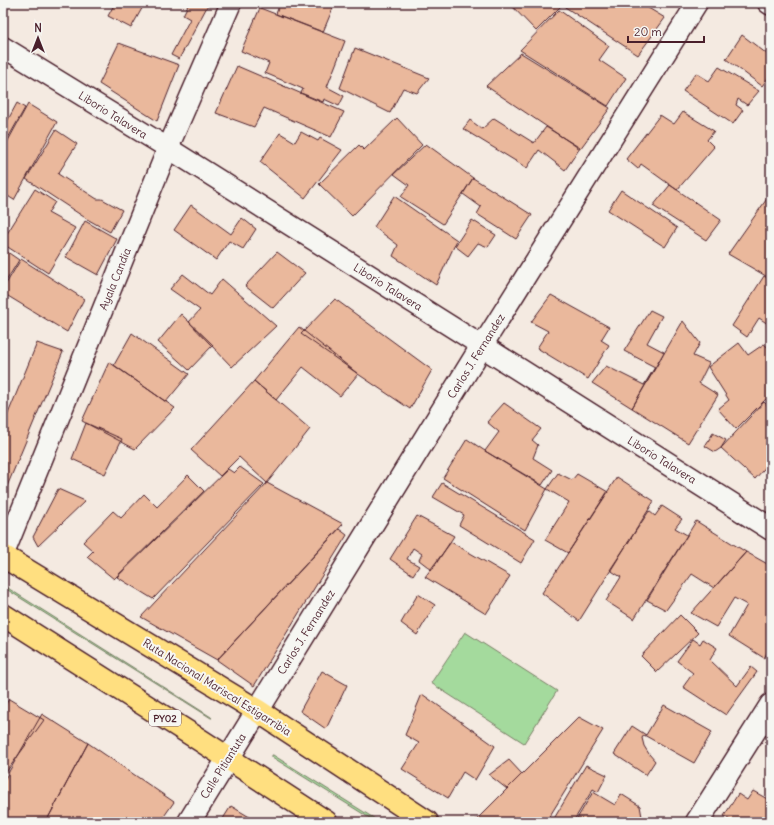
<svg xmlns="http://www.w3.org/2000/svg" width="774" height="825" font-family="Delius,sans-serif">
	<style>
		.green { fill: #a4da9d; stroke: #777c64 }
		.building { fill: #eab89c; stroke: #4a1f2b }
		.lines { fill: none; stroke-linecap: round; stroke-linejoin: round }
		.minor-casing { stroke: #4a1f2b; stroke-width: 23 }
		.tertiary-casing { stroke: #4a1f2b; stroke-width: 25 }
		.trunk-casing { stroke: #4a1f2b; stroke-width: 25 }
		.minor { stroke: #f6f6f2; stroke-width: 20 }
		.tertiary { stroke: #f6f6f2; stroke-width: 22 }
		.trunk { stroke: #ffdf80; stroke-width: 22 }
		.labels { text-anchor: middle; stroke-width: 4; stroke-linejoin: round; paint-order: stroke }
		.shield { fill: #f6f6f2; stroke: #7e6067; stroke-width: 1 }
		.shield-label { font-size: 10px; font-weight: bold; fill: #4a1f2b }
		.street-label { font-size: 11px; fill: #4a1f2b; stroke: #f6f6f2 }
	</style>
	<rect width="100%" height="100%" fill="#f4eae1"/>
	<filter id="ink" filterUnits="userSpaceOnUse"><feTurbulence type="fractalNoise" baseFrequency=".025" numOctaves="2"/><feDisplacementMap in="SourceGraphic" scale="8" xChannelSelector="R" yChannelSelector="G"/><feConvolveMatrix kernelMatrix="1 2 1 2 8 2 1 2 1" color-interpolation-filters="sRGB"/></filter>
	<g filter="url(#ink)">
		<!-- green -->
		<path class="green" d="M3,585l208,132 1,1h-1l-208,-131z
			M465,632l92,59 -33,52 -93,-60z
			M272,755h1l107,67h-4l-104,-65z"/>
		<!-- building -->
		<path class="building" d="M115,3h30l-14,25 -23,-12z
			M189,3h20l-30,56 -8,-4 19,-36 -7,-4z
			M280,3h55l-12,29 -47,-18z
			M509,3h55l-28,28z
			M569,3h71l25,15 -27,37 -73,-48z
			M260,8l85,33 -18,46 17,9 -5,10 -15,-7 -1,3 -22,-9 2,-4 -38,-16 4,-10 -28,-12z
			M559,10l50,36 -10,14 27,18 -18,28 -88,-56z
			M742,35l29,22v17l-9,12 -36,-27z
			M119,43l60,22 -22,56 -58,-37z
			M355,48l74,30 -12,15 -14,-5 -13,25 -50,-25z
			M521,53l89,55 -30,41 -94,-63z
			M237,66l107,46 -13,25 -67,-29 -10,19 -38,-14z
			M719,67l40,24 -12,14 -9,-6 -2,6 7,5 -10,14 -50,-33 13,-18 13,8z
			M17,103l8,5 -22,39v-18z
			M28,104l29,18 -43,78 -11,-7v-43z
			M683,112l31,19 -7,9 7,7 -37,43 -36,-26 -3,5 -12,-10 34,-44 14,9z
			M397,118l25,27 -70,71 -33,-32 40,-39 5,5z
			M494,118l40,25 12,-16 34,21 -15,22 -26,-20 -12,18 -64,-39 7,-9 12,9z
			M56,130l21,14 -19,30 39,25h5l20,11 -12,22 -23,-13 -61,-40z
			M301,132l17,9 2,-3 22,12 -37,48 -45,-36 20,-29 15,9z
			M426,144l47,34 -30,46 -42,-27 8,-12 -15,-11z
			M473,178l59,37 -16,24 -39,-25 4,-7 -18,-13z
			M670,185l51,35 -15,20 -53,-34z
			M35,189l20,13 -7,11 27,15 -27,45 -45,-29v-4z
			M621,190l56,38 -12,19 -57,-37z
			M771,193v86l-43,-25z
			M394,196l63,44 -21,45 -43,-29 5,-11 -24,-18z
			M191,205l40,29 11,-16 14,11 -13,20 -14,-8 -13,19 -42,-30z
			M472,220l24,15 -8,12 -10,-4 -10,13 -13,-10z
			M85,221l32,18 -19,36 -32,-18z
			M3,249l16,11 -16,26z
			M277,252l28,21 -32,35 -28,-22z
			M21,259l63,40 -17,33 -64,-39v-4z
			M183,274l27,21 12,-16 54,47 -44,41 -43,-45 11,-12 -30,-21z
			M764,276l7,4v46l-12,-8 -12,19 -15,-11z
			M551,295l58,32 -8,13 8,5 -21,34 -51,-31 11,-17 -17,-9z
			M335,299l97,71 -22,39 -52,-35 -57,-40z
			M650,310l12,6 -15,27 17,9 -32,56 -40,-25 14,-17 38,19 11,-18 -31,-16z
			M181,314l32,31 -24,25 -31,-28z
			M683,321l17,22 -7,13 16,7 -10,20 19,12 -30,48 -56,-35z
			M299,327l59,47 -18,22 -37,-29 -27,33 -22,-19z
			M132,333l57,41 -23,28 -52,-37z
			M37,343l26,9 -60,144v-70z
			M739,343l9,12 16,-11 7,6v44l-35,35 -18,-20 11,-9 -21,-33z
			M109,362l66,46 -40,41 -53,-28z
			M254,381l56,48 -43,54 -28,-26 -19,19 -29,-26z
			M764,402l7,7v52l-16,18 -34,-31z
			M504,403l37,26 -9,11 6,5 -5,13 19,12 -10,15 -57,-34 14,-19 -12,-10z
			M86,423l36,16 -17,35 -33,-15z
			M713,433l13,7 -5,8 -6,4 -10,-6z
			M467,439l18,12 62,38 -22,41 -82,-52z
			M240,467l24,17 -111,115 -36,-22 111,-108 6,4z
			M558,473l14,7 5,-6 31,18 -40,61 -23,-13 24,-38 -22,-13z
			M188,475l16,16 -90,88 -27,-22 6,-6 -10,-9 30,-31 8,7 23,-24 13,13z
			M617,477l37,24 -75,120 -37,-28z
			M267,483l76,41 -126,136 -76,-43z
			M442,483l93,56 -14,24 -62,-38 5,-10 -31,-18z
			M58,489l27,12 -47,45 -5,-9z
			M662,506l20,13 -7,9 12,7 -53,84 -28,-18 15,-24 -11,-7 39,-59 6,5z
			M417,516l37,20 -22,34 -13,-10 3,-6 -9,-6 -6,11 12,7 -6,9 -23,-16z
			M696,521l50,31 -32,36 -22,-14 -26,36 -19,-10z
			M339,529l8,6 -93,151 -37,-26z
			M451,542l59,34 -24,38 -61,-37z
			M746,552l25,14v80l-7,12 -35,-22 18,-31 -13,-7 -18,29 -25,-14z
			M418,594l17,11 -18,30 -16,-12z
			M680,615l18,18 -41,39 -16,-16z
			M693,639l7,5 3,-5 14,9 -7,12 27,26 14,-19 6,5 -31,43 -43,-28 10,-14 -16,-12z
			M322,671l25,14 -21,44 -26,-18z
			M422,694l73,52 -20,34 -12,-8 -15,26 -46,-29 17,-26 -14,-8z
			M9,699l35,21 -40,55 -1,-1v-65z
			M664,705l48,27 -18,31 -50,-28 -2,3 2,8 5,8 6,7 -9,14 -32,-21 18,-28 14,9z
			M42,714l46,29 -42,79h-43v-40z
			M579,717l24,13 -57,92h-72z
			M88,743l86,59 -14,20h-114z
			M509,760l13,14 -15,15 -18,-14z
			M586,765l21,10 -9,17 -5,-3 -20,33h-21z
			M753,791l18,10v21h-38l-9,-6 14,-22 9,6z
			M593,792l22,13 6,-11 19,12 3,16h-68z
			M231,806l27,16h-37z"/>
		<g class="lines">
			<defs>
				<path id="minor" d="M768,3l3,2
					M3,47l165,101 314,198 215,-343
					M3,556l165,-408 63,-145"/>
				<path id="tertiary" d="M189,822l293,-476 289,183
					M697,822l74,-117"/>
				<path id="trunk" d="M3,556l255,155 169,111
					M3,615l197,125 126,82"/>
			</defs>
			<!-- minor casing -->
			<use href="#minor" class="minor-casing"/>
			<!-- tertiary casing -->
			<use href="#tertiary" class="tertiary-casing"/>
			<!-- trunk casing -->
			<use href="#trunk" class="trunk-casing"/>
			<!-- minor -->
			<use href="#minor" class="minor"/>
			<!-- tertiary -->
			<use href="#tertiary" class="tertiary"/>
			<!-- trunk -->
			<use href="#trunk" class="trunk"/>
		</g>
	</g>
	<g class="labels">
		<!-- shield labels -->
		<rect class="shield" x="149" y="710" width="32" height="16" rx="3"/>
		<g class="shield-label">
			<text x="165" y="722">PY02</text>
		</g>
		<!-- street labels -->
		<g class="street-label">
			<text transform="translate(113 115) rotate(32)" y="4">Liborio Talavera</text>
			<text transform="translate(115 279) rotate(-68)" y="4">Ayala Candia</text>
			<text transform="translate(388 287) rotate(32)" y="4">Liborio Talavera</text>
			<text transform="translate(476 356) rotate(-58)" y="4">Carlos J. Fernandez</text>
			<text transform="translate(662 460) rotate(32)" y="4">Liborio Talavera</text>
			<text transform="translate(306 632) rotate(-58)" y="4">Carlos J. Fernandez</text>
			<text transform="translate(217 687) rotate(32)" y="4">Ruta Nacional Mariscal Estigarribia</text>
			<text transform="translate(223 766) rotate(-58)" y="4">Calle Pitiantuta</text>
		</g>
	</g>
	<!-- margin -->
	<rect width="774" height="825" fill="none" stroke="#f6f6f2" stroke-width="16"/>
	<rect x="8" y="8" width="758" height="809" fill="none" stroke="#4a1f2b" stroke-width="1.5" filter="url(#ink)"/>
	<!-- north arrow -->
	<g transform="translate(38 38)" stroke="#f6f6f2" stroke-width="3" paint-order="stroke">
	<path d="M0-3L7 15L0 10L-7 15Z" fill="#4a1f2b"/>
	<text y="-6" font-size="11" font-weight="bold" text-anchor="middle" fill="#4a1f2b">N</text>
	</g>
	<!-- scale -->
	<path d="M628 36v6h76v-6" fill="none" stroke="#4a1f2b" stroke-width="2"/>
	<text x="634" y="36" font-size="12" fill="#4a1f2b" stroke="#f6f6f2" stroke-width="3" paint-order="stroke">20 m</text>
</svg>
